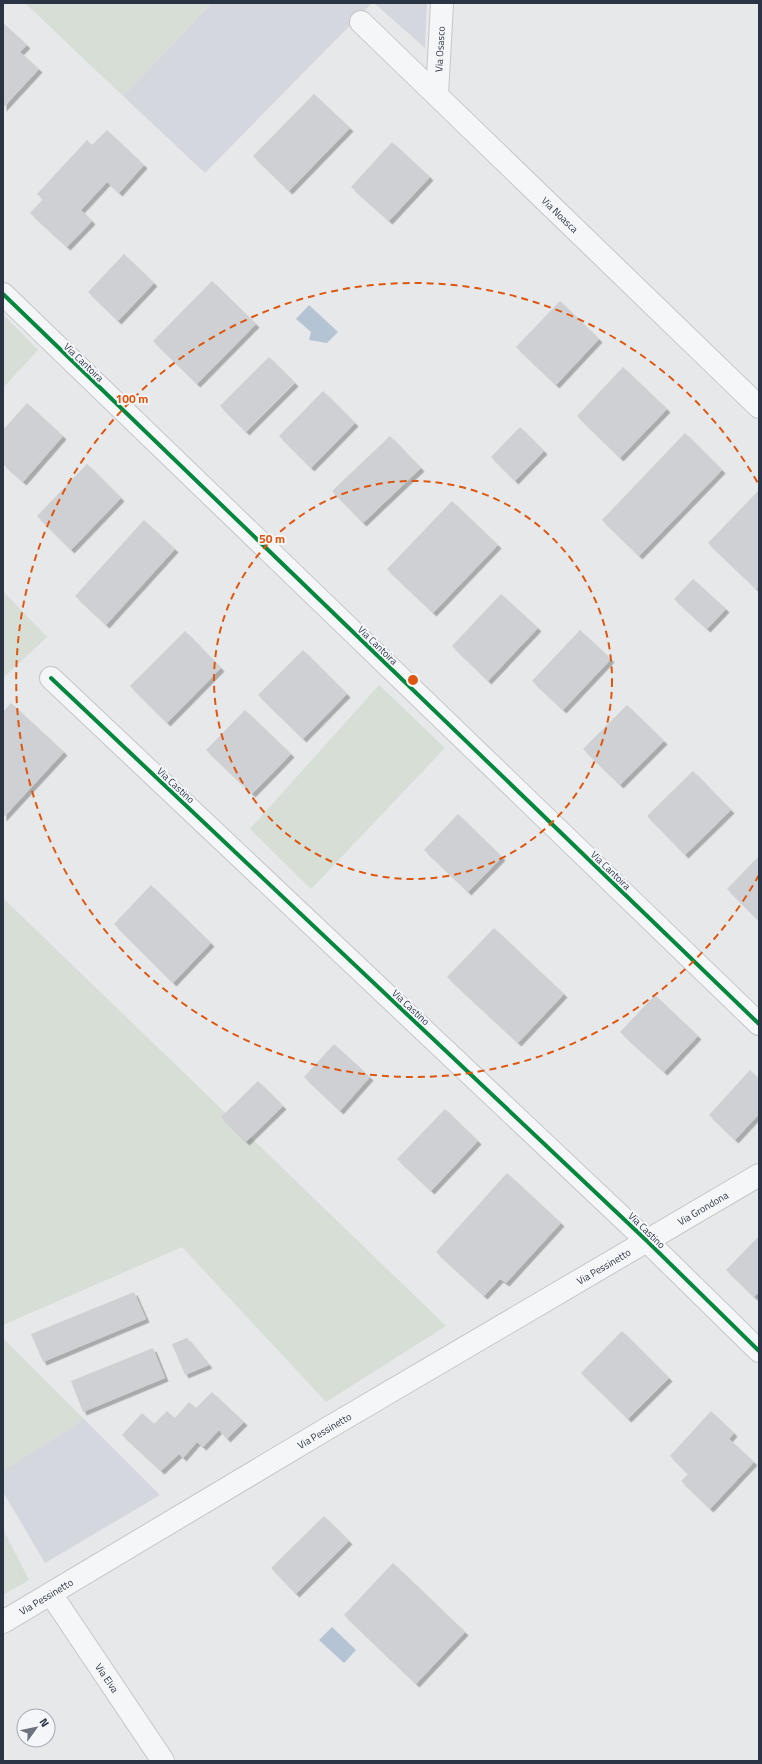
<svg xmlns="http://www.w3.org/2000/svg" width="762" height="1764" font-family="'Titillium Web',sans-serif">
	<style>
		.built { fill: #d4d7dd }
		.green { fill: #d6ded6 }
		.water { fill: #b4c4d5 }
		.building { fill: #ced0d3; filter: url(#shadow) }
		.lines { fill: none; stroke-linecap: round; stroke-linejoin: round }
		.minor-casing { stroke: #c4c6c8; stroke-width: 24 }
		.minor { stroke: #f5f6f7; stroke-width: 22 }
		.cycleway-casing { stroke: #f4f6f9; stroke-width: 6 }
		.cycleway { stroke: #00873e; stroke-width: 4 }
		.ring { fill: none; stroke: #df570f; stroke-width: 2; stroke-dasharray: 7 5 }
		.labels { text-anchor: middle; stroke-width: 4; stroke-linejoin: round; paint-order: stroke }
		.street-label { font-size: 10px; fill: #2b3445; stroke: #f4f6f9 }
		.centre { fill: #df570f; stroke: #f4f6f9; stroke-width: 2 }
		.ring-label { font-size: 12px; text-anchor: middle; font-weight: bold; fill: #df570f; stroke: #f4f6f9; stroke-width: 4; stroke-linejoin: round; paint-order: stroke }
	</style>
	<defs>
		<filter id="shadow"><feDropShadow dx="3.5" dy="3.5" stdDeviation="0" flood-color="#0004"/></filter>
	</defs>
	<rect width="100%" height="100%" fill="#e6e8ea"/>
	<!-- built -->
	<path class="built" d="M212,3h160l-167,170 -82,-77z
		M375,3h52l-2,45 -51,-45z
		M84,1419l76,76 -115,68 -42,-71v-21z"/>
	<!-- green -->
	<path class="green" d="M25,3h187l-89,93z
		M3,314l35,36 -35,38z
		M3,591l44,46 -44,41z
		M379,685l66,63 -134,141 -61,-60z
		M3,898l443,428 -120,76 -144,-155 -179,78z
		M3,1338l81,81 -81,52z
		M3,1529l26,51 -26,15z"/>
	<!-- water -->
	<path class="water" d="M309,305l29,27 -11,11 -18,-3 2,-8 -15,-13z
		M332,1627l24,23 -12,13 -25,-23z"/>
	<!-- building -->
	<path class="building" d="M3,23l24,22 -7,7 19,17 -36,39z
		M314,94l36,34 -61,63 -36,-35z
		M107,130l37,35 -25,28 -12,-11 -26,28 11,11 -25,26 -37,-34 13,-14 -6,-5 50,-54 5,5z
		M392,142l38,35 -41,44 -38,-34z
		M124,254l30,29 -36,38 -30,-29z
		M212,281l44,43 -59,60 -44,-43z
		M560,301l39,38 -43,46 -40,-38z
		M269,357l26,26 -49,49 -26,-26z
		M623,367l44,42 -47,49 -43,-42z
		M323,391l32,32 -44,45 -32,-32z
		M27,403l36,33 -40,46 -20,-18v-34z
		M520,427l24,24 -29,30 -24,-24z
		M685,433l37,37 -83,86 -37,-36z
		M390,436l31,32 -58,55 -31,-32z
		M87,464l34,34 -50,52 -34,-34z
		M759,490v97l-3,2 -48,-46z
		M452,501l46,44 -65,68 -46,-44z
		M144,520l31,29 -69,76 -31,-29z
		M693,579l33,30 -19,20 -33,-30z
		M501,594l37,34 -50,53 -36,-35z
		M580,630l31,29 -48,51 -31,-29z
		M185,631l36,37 -54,55 -37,-37z
		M303,650l44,44 -44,45 -45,-44z
		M11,703l53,49 -61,66v-106z
		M627,705l37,36 -44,44 -37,-36z
		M245,710l46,44 -39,40 -46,-44z
		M693,771l38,39 -46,45 -38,-39z
		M458,814l44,43 -34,35 -44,-42z
		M759,856v65l-32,-32z
		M151,885l60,58 -38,40 -59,-59z
		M494,928l70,66 -46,49 -71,-66z
		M655,995l43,41 -34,36 -44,-40z
		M334,1044l36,33 -30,34 -36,-34z
		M750,1070l9,9v35l-24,26 -26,-25z
		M258,1081l25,25 -37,36 -25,-25z
		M445,1109l33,32 -47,50 -34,-32z
		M507,1173l54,50 -55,60 -6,-4 -16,17 -48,-44z
		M759,1236v56l-5,5 -28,-27z
		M134,1292l12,27 -103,43 -12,-28z
		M622,1331l47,47 -41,41 -47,-46z
		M187,1338l22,27 -24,10 -13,-31z
		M153,1348l12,30 -82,34 -12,-31z
		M212,1392l32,30 -17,17 -8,-9 -16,17 -6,-5 -14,16 -4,-4 -18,17 -39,-36 20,-22 12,11 13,-13 8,7 14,-16 7,6z
		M711,1411l23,22 -5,6 25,23 -44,47 -29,-28 7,-7 -18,-18z
		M324,1516l25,25 -53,53 -25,-26z
		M393,1563l72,69 -49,52 -72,-69z"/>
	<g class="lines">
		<defs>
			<g id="minor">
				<path id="s1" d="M361,22l398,385"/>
				<path id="s2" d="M437,95l5,-92"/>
				<path d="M3,294l756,730"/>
				<path d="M51,678l596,563 112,110"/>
				<path id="s3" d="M51,1594l112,167"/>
				<path id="s4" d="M3,1622l320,-191 436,-256"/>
			</g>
		</defs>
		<!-- minor casing -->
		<use href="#minor" class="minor-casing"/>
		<!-- minor -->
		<use href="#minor" class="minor"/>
		<defs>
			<path id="cycleway" d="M3,294l756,730
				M51,678l596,563 112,110"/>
		</defs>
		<!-- cycleway casing -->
		<use href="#cycleway" class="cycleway-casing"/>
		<!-- cycleway -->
		<use href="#cycleway" class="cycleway"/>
	</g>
	<!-- distance rings -->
	<g class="ring">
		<circle cx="413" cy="680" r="199"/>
		<path d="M759 875A397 397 0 1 1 759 485"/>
	</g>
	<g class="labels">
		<!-- street labels -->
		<g class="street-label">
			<text dy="4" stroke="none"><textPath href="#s2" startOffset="46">Via Osasco</textPath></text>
			<text dy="4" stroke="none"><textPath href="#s1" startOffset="277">Via Noasca</textPath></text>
			<text transform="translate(84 362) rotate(44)" y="4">Via Cantoira</text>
			<text transform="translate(378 645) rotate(44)" y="4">Via Cantoira</text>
			<text transform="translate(176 785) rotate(43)" y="4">Via Castino</text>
			<text transform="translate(611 870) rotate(44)" y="4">Via Cantoira</text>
			<text transform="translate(411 1007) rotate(43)" y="4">Via Castino</text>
			<text dy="4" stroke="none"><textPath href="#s4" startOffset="813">Via Grondona</textPath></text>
			<text transform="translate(647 1230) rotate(44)" y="4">Via Castino</text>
			<text dy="4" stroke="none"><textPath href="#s4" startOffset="698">Via Pessinetto</textPath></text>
			<text dy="4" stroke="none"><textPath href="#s4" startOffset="374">Via Pessinetto</textPath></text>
			<text dy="4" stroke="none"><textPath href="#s4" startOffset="50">Via Pessinetto</textPath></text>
			<text dy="4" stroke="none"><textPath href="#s3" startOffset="101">Via Elva</textPath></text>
		</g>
	</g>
	<circle cx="413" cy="680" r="6" class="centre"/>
	<g class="ring-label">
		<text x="132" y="403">100 m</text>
		<text x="272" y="543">50 m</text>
	</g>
	<!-- border -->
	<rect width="762" height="1764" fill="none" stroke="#2b3445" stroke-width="8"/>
	<!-- north arrow -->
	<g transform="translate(36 1728) rotate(57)"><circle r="19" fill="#f4f6f9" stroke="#a4a8b1"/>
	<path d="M0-3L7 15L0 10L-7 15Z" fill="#6c737f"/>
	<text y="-6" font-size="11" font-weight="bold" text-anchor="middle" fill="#2b3445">N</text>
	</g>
</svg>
